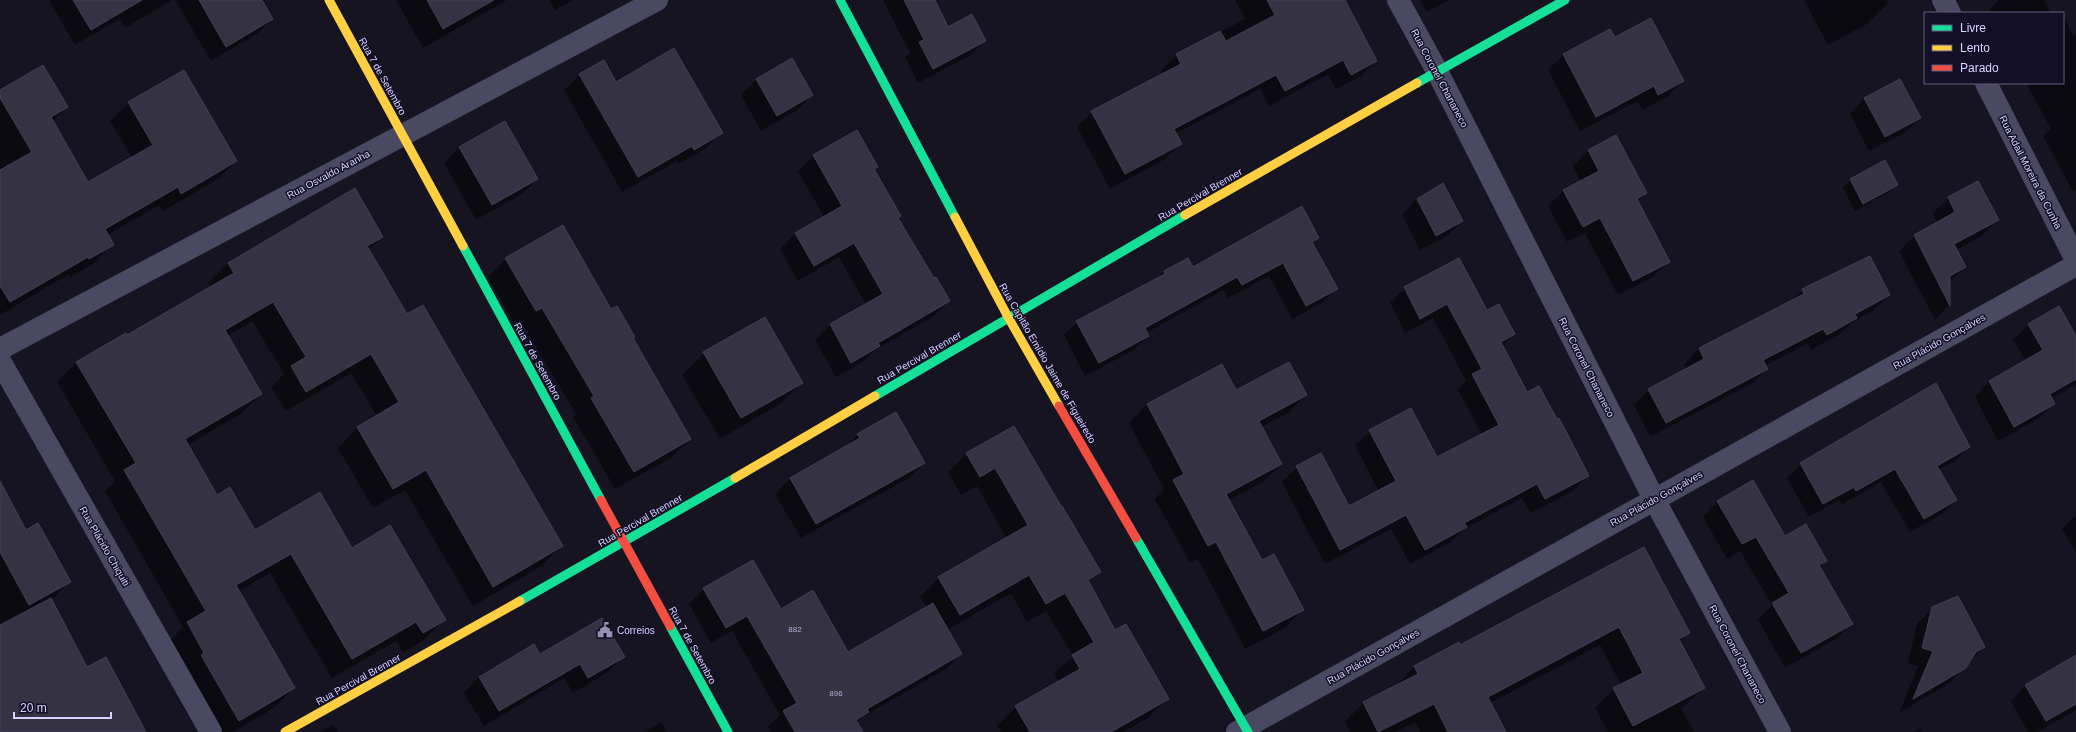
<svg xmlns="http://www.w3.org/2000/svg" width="2076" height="732" font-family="Helvetica,sans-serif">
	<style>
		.shadow { fill: #0007 }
		.building { fill: #343243; stroke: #433f54 }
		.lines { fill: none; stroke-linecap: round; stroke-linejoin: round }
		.street { stroke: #4a4962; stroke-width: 22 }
		.fast { stroke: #16e098; stroke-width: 9 }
		.slow { stroke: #ffcf43; stroke-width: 9 }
		.jam { stroke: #f24e42; stroke-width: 9 }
		.labels { text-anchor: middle; stroke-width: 3; stroke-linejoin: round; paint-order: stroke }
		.number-label { font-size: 8px; fill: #b0acd0 }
		.street-label { font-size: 10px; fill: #d9d4ff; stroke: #130f26 }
		.poi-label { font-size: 10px; fill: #d9d4ff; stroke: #130f26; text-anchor: start }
	</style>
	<rect width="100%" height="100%" fill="#161421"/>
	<!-- shadow -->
	<path class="shadow" d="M49,0h123l-47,28 -5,-9 -45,26z
		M175,0h86l11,19 -15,15 -46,27z
		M396,0h111l-84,48z
		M549,0h24l-18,10z
		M883,0h51l14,28 37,13 -14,14 -53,28 -13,-26 5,-4z
		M1235,0h110l31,61 -15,15 -25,13 -8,-15 -59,32 -9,-17 -85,45 5,10 -15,15 -55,30 -33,-62 15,-15 71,-38 -2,-4 16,-15 68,-36z
		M1420,0h30l-23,12z
		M1804,0h83l2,2 -22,22 -39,21z
		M1999,0h45l7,13h-62l-1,-2z
		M2063,16l11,20 2,-1v155l-3,2 -30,-56 8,-7 -25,-46h37z
		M1610,30l4,9 69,42 -15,15 -25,14 -5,-9 -58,30 -32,-61 15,-15z
		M792,59l20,36 -15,15 -36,21 -20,-36 15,-15z
		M183,71l53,90 -18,18 -55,32 -4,-6 -52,30 5,9 -18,19 -23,14 -2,-3 -69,41v-223l67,15 -15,15 36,62 44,-26 -22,-37 19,-18z
		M580,75l36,8 105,50 -15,15 -27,16 -2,-3 -55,31 -58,-102z
		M1865,98l55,20 -15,15 -36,18 -19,-37z
		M505,123l32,56 -15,15 -46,26 -32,-57 15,-15z
		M856,131l21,36 -4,3 24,48 36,62 16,21 -15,15 -59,34 -11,11 -28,16 -21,-37 15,-15 36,-20 -27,-48 -41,24 -18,-32 15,-15 29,-17 -26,-46 15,-15z
		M1616,137l30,56 -9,9 31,59 -15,16 -35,18 -33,-62 -18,9 -19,-36 15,-15 18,-9 -8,-16 15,-15z
		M1885,162l12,23 -8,7 -34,19 -12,-23 7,-8z
		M1978,183l20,37 -15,15 -27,15 9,17 -16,16v22l-14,15 -36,-69 15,-15 24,-13 -5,-10 15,-15z
		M354,189l28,48 -14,13 38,66 155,230 -20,20 -68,40 -68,-116 -32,18 -35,-60 19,-20 20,-12 -26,-43 -65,38 -15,-24 13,-13 -32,-53 -25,15 34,58 -20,20 -54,31 30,51 38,35 97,18 92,71 -20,20 -21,13 -7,-12 -64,37 -62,-105 -31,18 55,97 -20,20 -41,24h-18l-47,-89 15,-16 -78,-136 10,-10 -58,-99 20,-20 50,-25 84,-50 -3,-4 20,-20z
		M1417,199l45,22 -15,15 -27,14 -18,-35z
		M1317,238l-5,5 24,46 -13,13 -31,17 -23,-43 -41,22 -4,-8 -78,43 2,3 -14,14 -49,26 -21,-41 13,-13 81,-43 6,-7 24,-13 5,9z
		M506,259l104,52 22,27 58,101 -18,18 -57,32 -42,-72 3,-3 -53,-89 -6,3 -29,-51z
		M1405,288l81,24 28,22 -12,12 24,47 62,83 -15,15 -43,22 -8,-15 -58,31 -13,13 -41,22 -19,-35 -66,35 -43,-82 15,-15 52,41 30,-16 -24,-47 15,-14 67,27 45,-23 -24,-45 8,-9 -33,-63 -28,15 -15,-30z
		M1803,290l86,5 -15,15 -20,11 -13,12 -30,17 -3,-7 -43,23 2,3 -16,15 -101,53 -16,-32 15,-16 38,-20 -3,-5 15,-15 92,-47z
		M2029,324l47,14v46l-25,15 3,5 -16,15 -40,22 -23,-44 15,-16 36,-20 -13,-21z
		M704,353l98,29 -22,22 -60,35 -38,-64z
		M1222,366l14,26 70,3 -18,18 -27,14 20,37 -18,18 -35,18 33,62 41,48 -17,18 -40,21 -47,-90 -8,4 -35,-64 9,-10 -35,-66 18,-18z
		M1013,428l86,144 -11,11 27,49 53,66 -19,19 -25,15h-123l-4,-6 19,-19 43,-25 -5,-8 19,-18 -27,-45 -19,11 -16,-29 -64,37 14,24 -15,15 -82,47 -7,7 5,9h-91l-3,-5 12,-12 -48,-84 -21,12 -22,-39 15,-15 76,21 68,44 79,-46 -7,-11 19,-19 68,-39 -30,-53 -16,9 -13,-23 19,-18z
		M858,434l66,29 -15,15 -108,60 -26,-44 15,-15 56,-32z
		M1969,447l-14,14 -17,9 18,30 -14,14 -32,18 -29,-50 -39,22 -3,-4 -30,17 -22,-39 14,-14z
		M0,483l25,48 44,51 -18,18 36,69 58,63h-145z
		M1718,501l108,60 -7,6 32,57 -15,15 -51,29 -27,-49 14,-14 -32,-54 -13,8 -24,-42z
		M2076,515v38l-14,-24z
		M1644,549l44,84 -9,9 25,46 -23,21 13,23h-86l-13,-24 19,-19 7,-4 -21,-40 -110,58 15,29h-85l-5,-10 -19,10h-46l-5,-10 18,-19 33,-17 18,-19 44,-23 2,2z
		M1933,608l51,39 -34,36 -51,30 19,-47 -10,-3 9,-39z
		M2076,655v55l-39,22h-9l-17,-31 15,-16z
		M623,657l-15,15 -35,21 -9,-15 -80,48 -20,-33 15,-16z
		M661,722l6,10h-22z
		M333,724l5,8h-18z
		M1920,728l3,4h-10z"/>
	<!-- building -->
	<path class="building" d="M73,0h69l-51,30z
		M199,0h63l11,19 -47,28z
		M427,0h67l-51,29z
		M904,0h31l13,27 24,-13 14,27 -53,28 -14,-27 5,-2z
		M1267,0h78l32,61 -26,14 -8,-15 -58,31 -9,-16 -102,54 8,15 -57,30 -34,-63 90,-47 -5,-10 44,-23 6,10 49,-26z
		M1651,18l33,63 -26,14 -4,-9 -58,31 -33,-63 47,-25 5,8z
		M674,48l49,85 -29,17 -2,-4 -54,31 -59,-103 25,-14 12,22z
		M792,58l21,37 -36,21 -21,-37z
		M43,65l25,42 -17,10 37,65 65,-37 -25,-43 56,-32 53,91 -56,33 -3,-7 -73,42 9,16 -25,14 -1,-2 -78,45 -10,-16v-116l32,-18 -32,-54v-8z
		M1900,79l21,39 -36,19 -21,-39z
		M505,121l33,58 -46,26 -33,-58z
		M857,130l21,37 -4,2 27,47 -3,2 36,60 2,-1 14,24 -72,42 2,3 -29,17 -21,-39 53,-30 -29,-51 -40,23 -19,-33 47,-27 -29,-51z
		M1616,135l31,58 -10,6 33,63 -37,19 -33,-63 -17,9 -20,-37 36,-19 -11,-21z
		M1885,160l13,25 -35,19 -13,-25z
		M1978,181l21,39 -45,24 12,23 -16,9v30l-36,-71 41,-23 -7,-15z
		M1443,183l20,38 -27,15 -19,-37z
		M355,188l28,49 -16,9 40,68 16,-9 140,241 -70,41 -67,-117 -33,19 -36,-62 42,-25 -28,-48 -65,38 -15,-26 15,-9 -33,-55 -48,28 37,64 -77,45 32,56 13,-8 25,43 65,-38 32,56 38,-23 56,95 -23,13 -7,-11 -64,37 -61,-105 -55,31 59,103 -56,33 -38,-66 3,-2 -17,-31 19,-11 -82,-141 12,-7 -60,-101 50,-29 1,2 107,-62 -6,-10z
		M1302,206l17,32 -7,4 26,47 -32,17 -23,-43 -41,22 -5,-8 -92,51 4,8 -50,27 -23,-42 89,-47 -1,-3 24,-13 5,9z
		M563,225l48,84 6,-3 18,31 -2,1 58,101 -57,33 -43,-74 3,-2 -52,-88 -6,3 -31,-53z
		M1870,256l20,39 -35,19 2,4 -30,17 -4,-6 -60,31 5,9 -102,54 -18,-34 56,-30 -5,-11 105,-54 -2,-5z
		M1459,258l28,52 12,-6 16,30 -14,8 26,50 12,-6 18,33 2,-1 30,58 -44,23 -8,-15 -73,39 3,4 -42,23 -19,-35 -66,35 -44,-84 25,-13 28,53 47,-25 -27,-51 42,-22 26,49 62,-32 -27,-51 10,-5 -35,-65 -27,15 -16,-32z
		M2059,306l17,30v43l-26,15 5,10 -41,23 -25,-46 54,-31 -15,-26z
		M765,317l38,66 -62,35 -38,-66z
		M1289,362l18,33 -48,26 23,43 -56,30 36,66 12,-6 30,56 -41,21 -47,-89 -8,4 -35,-66 11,-6 -37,-70 75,-40 14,26z
		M1936,383l34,64 -33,19 20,34 -33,19 -29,-50 -39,22 -2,-4 -31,17 -23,-41z
		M896,412l29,51 -109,61 -26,-46 70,-40 -3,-4z
		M1014,426l47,80h1l39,66 -13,8 27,50 11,-6 43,75 -58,33h-81l-15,-26 65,-37 -8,-14 22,-13 -29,-49 -19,11 -17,-29 -69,40 -22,-38 90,-52 -33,-57 -15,9 -14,-24z
		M1753,480l32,56 21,-12 21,37 -8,4 34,59 -52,29 -29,-50 17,-10 -33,-56 -14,7 -25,-43z
		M0,481l26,49 12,-7 33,59 -42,23 -29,-53z
		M1644,547l46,86 -11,6 26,49 -72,38 -20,-38 30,-15 -24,-46 -131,70 18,35h-58l-14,-28 -56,28 -15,-30 55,-28 -4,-8 45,-24 1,3z
		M753,560l28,49 32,-19 35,62 85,-49 29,51 -95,55 2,3 -13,8 7,12h-68l-12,-21 14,-8 -50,-87 -21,12 -23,-40z
		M1958,596l27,51 -9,5 -10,16 -53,31 20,-48 -11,-3 10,-41z
		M51,598l36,69 19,-10 40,75h-146v-107z
		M602,618l23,39 -37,21 -8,-14 -81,47 -20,-34 55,-33 6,10z
		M2076,655v49l-30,17 -21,-36z"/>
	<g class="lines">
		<!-- street -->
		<path class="street" d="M1398,0l39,71 217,428 126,233
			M1943,0l7,13
			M1986,83l90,177
			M0,349l657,-349
			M0,361l211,371
			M1237,732l839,-467"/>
		<!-- fast -->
		<path class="fast" d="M840,0l115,217
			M1417,83l148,-83
			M463,246l138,254
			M875,396l310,-181
			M1136,538l112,194
			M520,601l215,-123
			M670,626l58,106"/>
		<!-- slow -->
		<path class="slow" d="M329,0l134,246
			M1185,215l232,-132
			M955,217l53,100 51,89
			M735,478l140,-82
			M285,732l235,-131"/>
		<!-- jam -->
		<path class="jam" d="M1059,406l77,132
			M601,500l69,126"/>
	</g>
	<!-- icons -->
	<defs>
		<symbol id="civic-bare" viewBox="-9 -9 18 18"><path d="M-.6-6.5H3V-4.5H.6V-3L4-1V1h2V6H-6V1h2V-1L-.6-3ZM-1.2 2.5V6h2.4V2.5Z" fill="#9591b1" stroke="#130f26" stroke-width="2.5" paint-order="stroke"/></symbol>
	</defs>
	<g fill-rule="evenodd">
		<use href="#civic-bare" x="594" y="619" width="22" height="22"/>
	</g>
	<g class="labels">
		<!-- number labels -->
		<g class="number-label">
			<text x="795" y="632">882</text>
			<text x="836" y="696">896</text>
		</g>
		<!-- street labels -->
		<g class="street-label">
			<text transform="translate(383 76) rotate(61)" y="4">Rua 7 de Setembro</text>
			<text transform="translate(1440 78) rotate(62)" y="4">Rua Coronel Chananeco</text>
			<text transform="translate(2031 172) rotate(63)" y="4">Rua Adail Moreira da Cunha</text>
			<text transform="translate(328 174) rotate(-28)" y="4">Rua Osvaldo Aranha</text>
			<text transform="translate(1200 194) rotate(-30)" y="4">Rua Percival Brenner</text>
			<text transform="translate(1939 341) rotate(-29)" y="4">Rua Plácido Gonçalves</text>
			<text transform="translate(919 357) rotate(-30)" y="4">Rua Percival Brenner</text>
			<text transform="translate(538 361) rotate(61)" y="4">Rua 7 de Setembro</text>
			<text transform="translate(1048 363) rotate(60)" y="4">Rua Capitão Emídio Jaime de Figueiredo</text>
			<text transform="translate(1587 367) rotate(63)" y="4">Rua Coronel Chananeco</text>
			<text transform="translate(1656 498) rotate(-29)" y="4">Rua Plácido Gonçalves</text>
			<text transform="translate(640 520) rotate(-30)" y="4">Rua Percival Brenner</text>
			<text transform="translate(105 546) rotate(60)" y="4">Rua Plácido Chiquiti</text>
			<text transform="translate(693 645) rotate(61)" y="4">Rua 7 de Setembro</text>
			<text transform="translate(1738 654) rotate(62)" y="4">Rua Coronel Chananeco</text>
			<text transform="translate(1373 656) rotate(-29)" y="4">Rua Plácido Gonçalves</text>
			<text transform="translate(358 679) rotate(-29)" y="4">Rua Percival Brenner</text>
		</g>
		<!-- poi labels -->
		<g class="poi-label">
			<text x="617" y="634">Correios</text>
		</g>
	</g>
	<!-- legend -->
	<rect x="1924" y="12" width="140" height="72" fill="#130f26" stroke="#625e7d"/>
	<rect x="1932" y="25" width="20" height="6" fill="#16e098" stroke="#625e7d"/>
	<text x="1960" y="32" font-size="12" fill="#d9d4ff">Livre</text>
	<rect x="1932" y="45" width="20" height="6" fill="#ffcf43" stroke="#625e7d"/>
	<text x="1960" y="52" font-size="12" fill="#d9d4ff">Lento</text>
	<rect x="1932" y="65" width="20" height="6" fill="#f24e42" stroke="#625e7d"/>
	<text x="1960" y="72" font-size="12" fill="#d9d4ff">Parado</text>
	<!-- scale -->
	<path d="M14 712v6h97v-6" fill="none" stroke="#d9d4ff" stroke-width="2"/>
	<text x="20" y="712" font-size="12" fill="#d9d4ff" stroke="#130f26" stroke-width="3" paint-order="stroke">20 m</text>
</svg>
